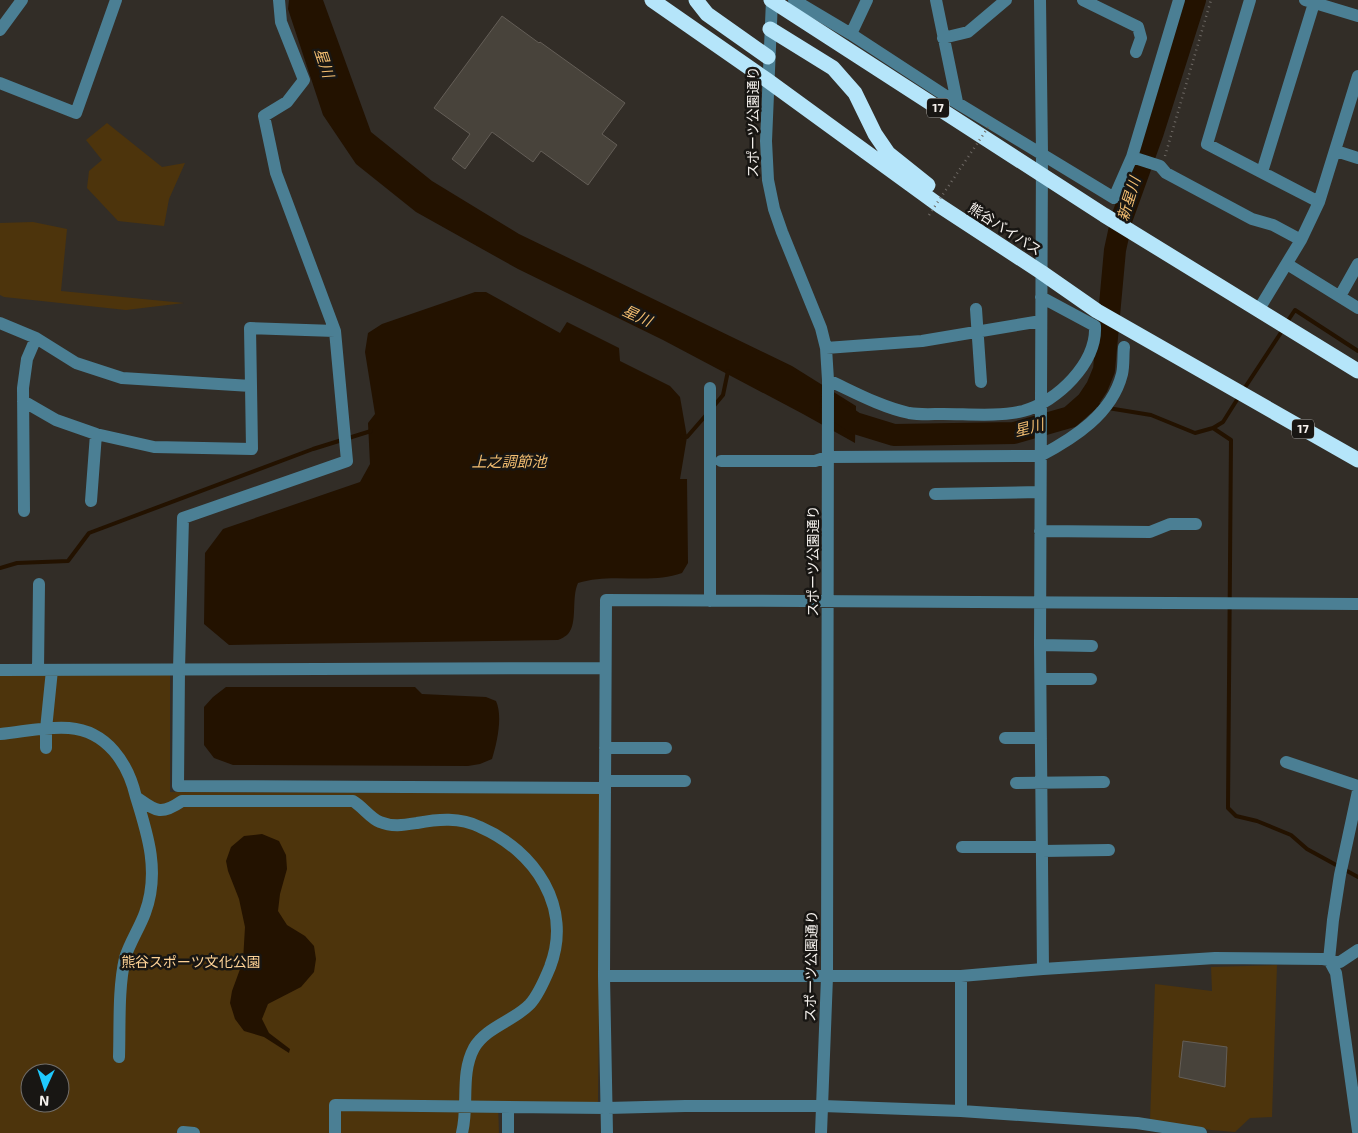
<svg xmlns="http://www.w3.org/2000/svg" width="1358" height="1133" font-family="'Exo 2','Noto Sans JP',sans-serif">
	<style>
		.green { fill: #4d340c; fill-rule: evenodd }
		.water { fill: #231200 }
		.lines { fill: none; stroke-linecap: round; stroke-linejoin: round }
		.stream { stroke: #231200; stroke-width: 4 }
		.river { stroke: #231200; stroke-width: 22 }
		.building { fill: #48433b; stroke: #645e57 }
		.path { stroke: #6e6964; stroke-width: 2.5; stroke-dasharray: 1 4; stroke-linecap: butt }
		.minor { stroke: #4b7f94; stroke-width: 12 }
		.highway { stroke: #b5e5fa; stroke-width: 15 }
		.path-bridge { stroke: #6e6964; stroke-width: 2.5; stroke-dasharray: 1 4; stroke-linecap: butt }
		.labels { text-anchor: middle; stroke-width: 5; stroke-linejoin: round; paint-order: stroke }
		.shield { fill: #181613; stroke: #b3b0ac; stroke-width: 1 }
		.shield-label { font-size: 12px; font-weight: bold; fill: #f6f2ee }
		.street-label { font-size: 14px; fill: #f6f2ee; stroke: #181613 }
		.park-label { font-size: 14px; fill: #fdd296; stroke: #181613 }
		.water-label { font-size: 15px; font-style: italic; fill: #f2bd70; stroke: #181613 }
	</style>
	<rect width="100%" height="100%" fill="#322d27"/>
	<!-- green -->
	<path class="green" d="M107,123l55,44 23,-4 -16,36 -5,27 -46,-5 -31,-33 2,-17 13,-11 -16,-20z
		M33,222l34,7 -6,62 123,12 -58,7 -122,-13 -4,-2v-72z
		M170,673v119l431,1 -3,309 -100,1 1,30h-499v-459zM30,1073h30v30h-30z
		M1277,965l-5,152 -22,1 -15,14 -24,-2 -61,-9 5,-137 57,7 -1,-24z"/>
	<!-- water -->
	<path class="water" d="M289,0h34l48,132 61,49 87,53 273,132 64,40 -1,37 -52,-29 -140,-74 -145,-71 -102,-57 -60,-48 -33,-49 -35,-106z
		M475,292h11l74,41 7,-11 52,26 1,13 50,25 10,11 7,40 -7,42h7l1,84 -6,10c-33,12 -70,-1 -104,10 -7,15 0,40 -10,51 -2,2 -7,5 -10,6l-329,5 -25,-21 1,-71 18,-24 137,-47 10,-18 -2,-41 7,-9 -10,-62 3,-19 14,-9z
		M226,687h189l7,7 64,3 10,4c7,15 1,42 -4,58l-12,5 -12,2 -235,-1 -19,-7 -10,-13v-38l9,-10z
		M262,834l17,7 7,14 1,14 -7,25 -2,17 9,14 18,11 9,10 2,13 -2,13 -13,15 -33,17 -6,15 7,14 21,16 -1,4 -25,-16 -20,-6 -9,-12 -5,-16 2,-12 11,-30 2,-34 -6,-28 -11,-28 -2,-10 5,-14 13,-11z"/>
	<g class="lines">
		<!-- stream -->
		<path class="stream" d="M1287,322l8,-12 63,41
			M1244,389l40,-61
			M1087,402l15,4
			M713,407l10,-12 5,-24
			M1108,408l43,7 44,18 18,-5 10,-6 17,-27
			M1213,428l18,12 -3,368 8,8 21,5 34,14 16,14 51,28
			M682,436l5,1 20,-23
			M0,568l17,-5 51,-2 21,-28 224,-84 58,-18"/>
		<!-- river -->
		<path class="river" d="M830,406l25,17 39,12 120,-2 56,-16 17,-15 10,-15 7,-17 11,-120 7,-32 31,-86 42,-132"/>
	</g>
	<!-- building -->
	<path class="building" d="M502,16l37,27 1,-1 85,61 -23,31 15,11 -29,40 -47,-34 -8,11 -41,-30 -27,37 -13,-10 18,-25 -36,-26z
		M1183,1041l44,6 -2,40 -46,-10z"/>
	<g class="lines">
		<!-- path -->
		<path class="path" d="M1165,156l46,-156"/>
		<!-- minor -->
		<path class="minor" d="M279,0l2,22 23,58 -17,22 -23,14 12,57 59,158 12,130 -164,57 -4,151 -1,117 427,2 -1,188 3,157
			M772,0l-6,141 2,39 6,29 8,23 39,96 5,20 2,32 -1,597 -6,156
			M794,0l57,34 98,64 165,100 18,-41 47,-157
			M936,0l21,102
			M1040,0l2,153 -2,492 3,324
			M1083,0l55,27 3,11 -5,14
			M1250,0l-43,144 112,58
			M1305,0l53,16
			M0,30l22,-30
			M851,34l16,-34
			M943,38l25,-6 38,-32
			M0,83l76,30 40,-113
			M1336,151l22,7
			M1132,157l28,9 6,7 86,46 21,6 28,15
			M1262,172l53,-172
			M1287,264l71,44
			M1340,296l18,-32
			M976,309l5,73
			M1259,309l42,-69 18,-38 39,-126
			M0,323l36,15 40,25 46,15 129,8 -1,-58 85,3
			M826,348l96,-7 119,-20
			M828,380c26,12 53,27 81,33 11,2 23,1 34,1 26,0 55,3 80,-3 34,-9 74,-48 72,-85l-54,-29
			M710,388v213
			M23,401l33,19 40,14 58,13 98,2 -1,-63
			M721,461h94l12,-4 213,-1c34,-18 72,-42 82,-82 2,-8 1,-19 2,-27
			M935,494l105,-2
			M91,501l5,-67
			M24,511l-1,-123 4,-29 9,-21
			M1040,531l110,1 20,-8h26
			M1040,645l52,1
			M0,670l604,-2
			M38,670l1,-86
			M1041,679h50
			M0,734c22,-2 47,-8 69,-6 38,3 59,35 67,69 20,14 24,19 46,4h171c9,5 18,18 27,21 12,5 24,3 37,1 21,-4 43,-6 63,4 55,24 93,80 70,140 -5,12 -11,27 -20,37 -16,17 -44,23 -56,44 -14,26 -5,57 -12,85
			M1005,738h36
			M46,748v-19l6,-59
			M605,748h61
			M1286,762l72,24
			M605,781h80
			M1016,783l88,-1
			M605,788l1,-188 752,4
			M1358,791l-18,84 -7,45 -4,40 7,13 22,158
			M962,847h80
			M1042,851l67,-1
			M604,976h357l82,-7 172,-11 108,1 17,3 18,-12
			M961,976v135
			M119,1057c1,-31 -1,-68 6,-99 4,-14 15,-31 20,-45 15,-40 3,-78 -9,-116
			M183,1132l11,1
			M335,1133v-28l272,3 78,-2h138l138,5 176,12 64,10
			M508,1133v-26"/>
		<!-- highway -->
		<path class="highway" d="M652,0l115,80 173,126 101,66 56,39 261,149
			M696,0l11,14 61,43
			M771,0l333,215 254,156
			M770,29l63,39 22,25 20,41 13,19 40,32"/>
		<!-- path-bridge -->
		<path class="path-bridge" d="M929,215l60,-89"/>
	</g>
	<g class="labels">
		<!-- shield labels -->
		<g class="shield">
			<rect x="927" y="98.5" width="22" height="19" rx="4"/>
			<rect x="1292" y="419.5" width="22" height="19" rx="4"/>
		</g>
		<g class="shield-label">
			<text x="938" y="112">17</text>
			<text x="1303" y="433">17</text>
		</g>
		<!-- street labels -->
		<g class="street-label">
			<text transform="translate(753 122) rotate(-90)" y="5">スポーツ公園通り</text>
			<text transform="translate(1005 229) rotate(33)" y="5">熊谷バイパス</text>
			<text transform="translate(813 561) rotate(-90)" y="5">スポーツ公園通り</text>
			<text transform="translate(811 966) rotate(-89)" y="5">スポーツ公園通り</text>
		</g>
		<!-- park labels -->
		<g class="park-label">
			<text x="191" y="967">熊谷スポーツ文化公園</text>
		</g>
		<!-- water labels -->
		<g class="water-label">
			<text transform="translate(324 63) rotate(72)" y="5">星川</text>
			<text transform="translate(1129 199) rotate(-73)" y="5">新星川</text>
			<text transform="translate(637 316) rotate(25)" y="5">星川</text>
			<text transform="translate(1029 428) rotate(-14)" y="5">星川</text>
			<text x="509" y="467">上之調節池</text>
		</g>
	</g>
	<!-- north arrow -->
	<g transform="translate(45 1088) rotate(183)"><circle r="24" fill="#181613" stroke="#716e6b"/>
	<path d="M0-4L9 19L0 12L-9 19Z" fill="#1fc9fd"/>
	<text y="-8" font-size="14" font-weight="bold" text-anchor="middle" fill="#f6f2ee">N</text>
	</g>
</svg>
